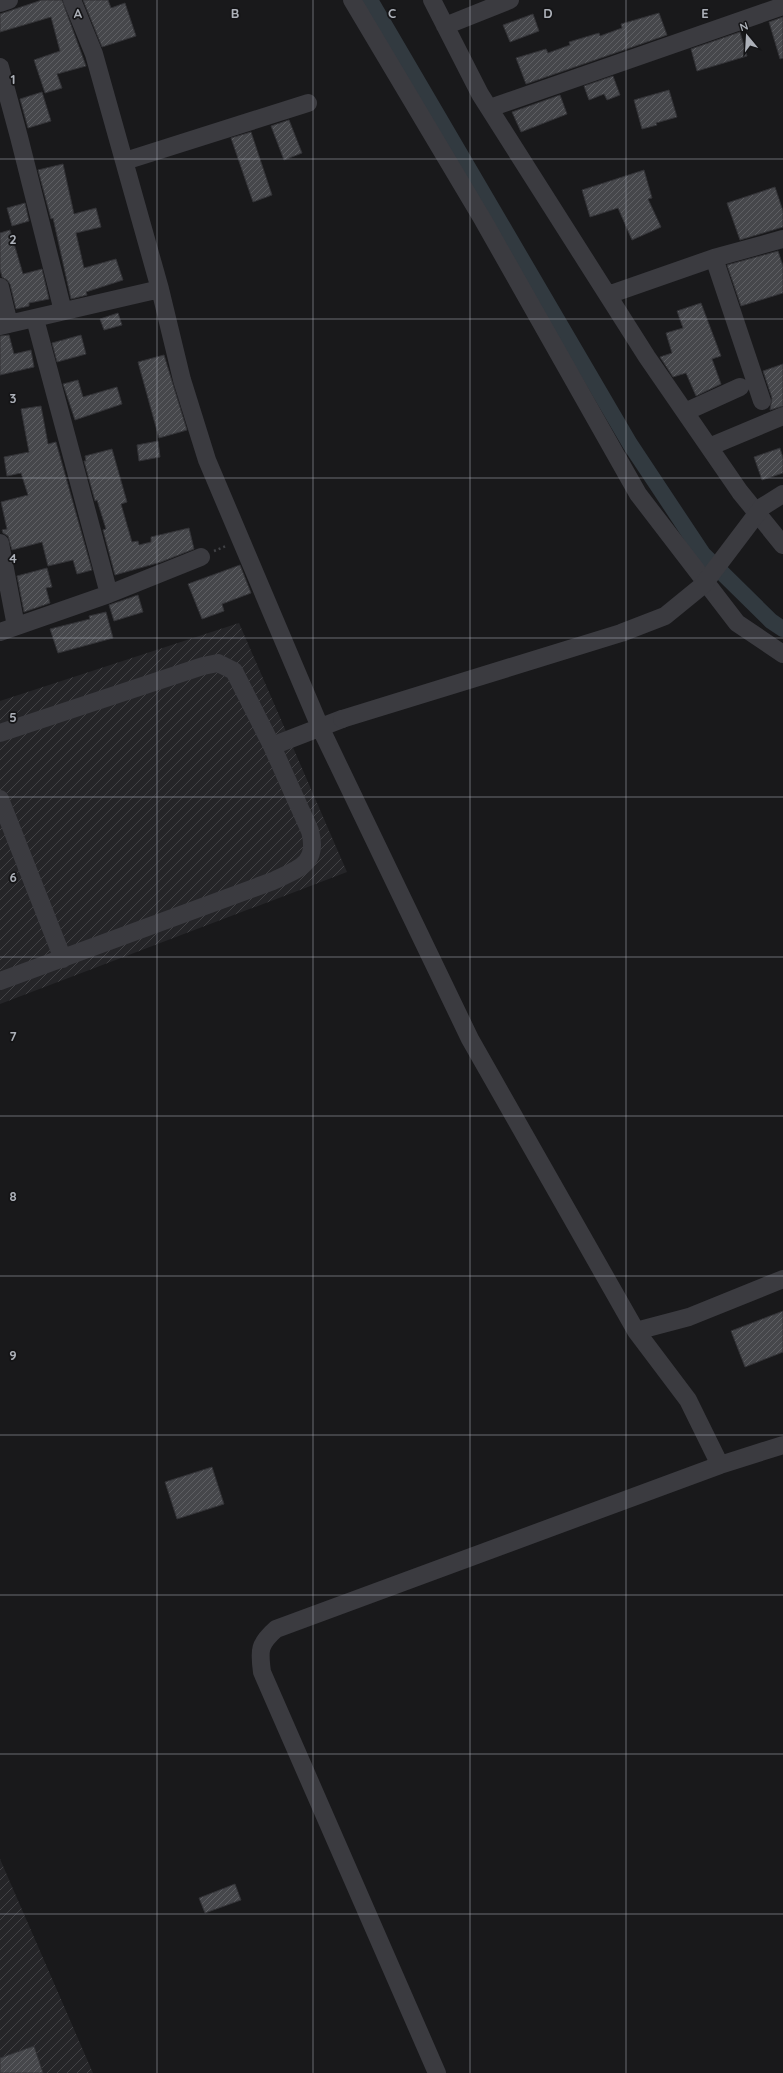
<svg xmlns="http://www.w3.org/2000/svg" width="783" height="2073" font-family="Quicksand,sans-serif">
	<style>
		.industrial { fill: url(#industrial-furrows) }
		.lines { fill: none; stroke-linecap: round; stroke-linejoin: round }
		.canal { stroke: #323a40; stroke-width: 16 }
		.building { fill: url(#building-hatch); stroke: #333337 }
		.path { stroke: #414246; stroke-width: 2.5; stroke-dasharray: 2 3; stroke-linecap: butt }
		.minor { stroke: #3b3b40; stroke-width: 18 }
		.minor-bridge { stroke: #3b3b40; stroke-width: 18 }
		.grid { fill: none; stroke: #adb1b9; stroke-width: 1; stroke-opacity: 0.55 }
		.grid-label { font-size: 13px; text-anchor: middle; font-weight: bold; fill: #adb1b9; stroke: #141416; stroke-width: 3.5; stroke-linejoin: round; paint-order: stroke }
	</style>
	<defs>
		<pattern id="industrial-furrows" width="10" height="10" patternUnits="userSpaceOnUse"><rect width="10" height="10" fill="#252528"/><path d="M-1 1l2-2M0 10L10 0M9 11l2-2" fill="none" stroke="#424245"/></pattern>
		<pattern id="building-hatch" width="6" height="6" patternUnits="userSpaceOnUse"><rect width="6" height="6" fill="#46474b"/><path d="M-1 1l2-2M0 6l6-6M5 7l2-2" fill="none" stroke="#5e5f63"/></pattern>
	</defs>
	<rect width="100%" height="100%" fill="#19191b"/>
	<!-- industrial -->
	<path class="industrial" d="M239,623l108,249 -347,132v-303z
		M0,1859l93,214h-93z"/>
	<g class="lines">
		<!-- canal -->
		<path class="canal" d="M370,0l260,444 73,110 68,67 12,8"/>
	</g>
	<!-- building -->
	<path class="building" d="M42,0h20l24,66 -29,8 5,14 -17,5 -11,-33 26,-9 -9,-34 -51,15v-18z
		M83,0h25l3,8 14,-5 11,33 -34,11z
		M659,13l8,22 -141,49 -10,-26 30,-9 2,4 22,-8 -1,-3 30,-9 1,3 22,-8 -1,-4z
		M533,14l6,17 -29,11 -7,-17z
		M783,17v41l-3,1 -11,-37z
		M740,32l7,24 -50,15 -6,-22z
		M613,76l7,19 -13,5 -3,-6 -15,6 -5,-14z
		M669,90l8,27 -21,6 1,2 -15,4 -8,-29z
		M42,92l9,29 -23,7 -8,-29z
		M560,95l7,19 -46,18 -9,-20z
		M289,120l13,33 -18,7 -13,-34z
		M251,132l21,63 -19,7 -22,-64z
		M63,164l11,50 22,-6 5,19 -25,6 8,35 32,-9 7,21 -37,12 1,3 -16,4 -18,-81 -2,1 -13,-49z
		M644,170l8,28 -4,1 13,28 -29,13 -14,-32 -28,9 -8,-27z
		M775,187l8,24v16l-43,13 -13,-37z
		M25,203l4,18 -17,5 -5,-18z
		M10,230l13,44 19,-5 7,30 -20,4v3l-13,3 -6,-25 -3,-4 -5,-3 -2,-8v-36z
		M778,251l5,15v27l-42,13 -14,-41z
		M701,303l20,53 -9,3 9,25 -25,12 -10,-23 -13,4 -13,-20 12,-4 -6,-20 17,-5 -6,-17z
		M118,313l4,12 -18,5 -4,-11z
		M9,335l5,19 17,-4 3,17 -34,8v-39z
		M81,335l5,19 -29,8 -5,-19z
		M164,355l23,75 -28,8 -21,-76z
		M783,364v42l-13,4 2,-12 -9,-27z
		M78,380l5,17 34,-10 5,17 -47,16 -12,-36z
		M41,406l7,38 8,-2 36,128 -15,4 -4,-14 -25,6 -6,-24 -30,8 -4,-14 -5,-3 -1,-3 5,-1 -6,-27 27,-7 -7,-22 -14,3 -3,-19 25,-5 -8,-43z
		M158,441l2,16 -21,4 -2,-16z
		M780,448l3,10v15l-21,7 -8,-23z
		M112,449l15,53 -6,2 11,38 6,-1 1,4 12,-3v-5l38,-9 5,21 -33,13 -46,13 -12,-45 3,-1 -9,-29 -2,1 -11,-40h2l-1,-5z
		M240,565l11,28 -29,11 2,7 -22,8 -14,-35z
		M47,568l5,19 -6,1 4,15 -26,9 -7,-36z
		M138,595l5,17 -29,9 -5,-16z
		M106,612l7,26 -55,15 -8,-24 40,-10 -1,-3z
		M783,1311v41l-38,15 -14,-36z
		M212,1467l12,37 -47,15 -12,-37z
		M235,1884l6,16 -36,13 -6,-15z
		M34,2046l9,27h-43v-15z"/>
	<g class="lines">
		<!-- path -->
		<path class="path" d="M214,551l12,-5"/>
		<!-- minor -->
		<path class="minor" d="M72,0l22,54 66,235 22,91 25,80 113,267 150,312 166,292 52,69 32,65
			M352,0l131,220 155,274 99,129 46,31
			M432,0l48,94 167,263 93,135 43,53
			M0,3l9,-3
			M445,26l65,-26
			M0,67l19,70 44,174
			M490,108l293,-102
			M125,161l183,-58
			M714,258l48,143
			M0,287l9,37
			M608,295l106,-37 69,-19
			M35,319l74,275
			M0,326l160,-37
			M685,412l55,-25
			M709,447l74,-31
			M0,543l16,83
			M0,632l109,-38 92,-37
			M0,733l203,-67 15,-3 16,8 38,75 38,85c9,33 -12,38 -37,50l-273,100
			M272,746l70,-27
			M0,799l63,160
			M636,1331l53,-14 94,-38
			M437,2073l-175,-401c-3,-22 -3,-28 14,-43l444,-164 63,-20"/>
		<!-- minor-bridge -->
		<path class="minor-bridge" d="M342,719l279,-86 44,-17 38,-31 59,-78 21,-13"/>
	</g>
	<!-- grid -->
	<path class="grid" d="M157,0v2073M313,0v2073M470,0v2073M626,0v2073M0,159h783M0,319h783M0,478h783M0,638h783M0,797h783M0,957h783M0,1116h783M0,1276h783M0,1435h783M0,1595h783M0,1754h783M0,1914h783"/>
	<g class="grid-label">
		<text x="78" y="18">A</text>
		<text x="235" y="18">B</text>
		<text x="392" y="18">C</text>
		<text x="548" y="18">D</text>
		<text x="705" y="18">E</text>
		<text x="13" y="84">1</text>
		<text x="13" y="244">2</text>
		<text x="13" y="403">3</text>
		<text x="13" y="563">4</text>
		<text x="13" y="722">5</text>
		<text x="13" y="882">6</text>
		<text x="13" y="1041">7</text>
		<text x="13" y="1201">8</text>
		<text x="13" y="1360">9</text>
	</g>
	<!-- north arrow -->
	<g transform="translate(747 36) rotate(342)" stroke="#141416" stroke-width="3" paint-order="stroke">
	<path d="M0-3L7 15L0 10L-7 15Z" fill="#adb1b9"/>
	<text y="-6" font-size="11" font-weight="bold" text-anchor="middle" fill="#adb1b9">N</text>
	</g>
</svg>
